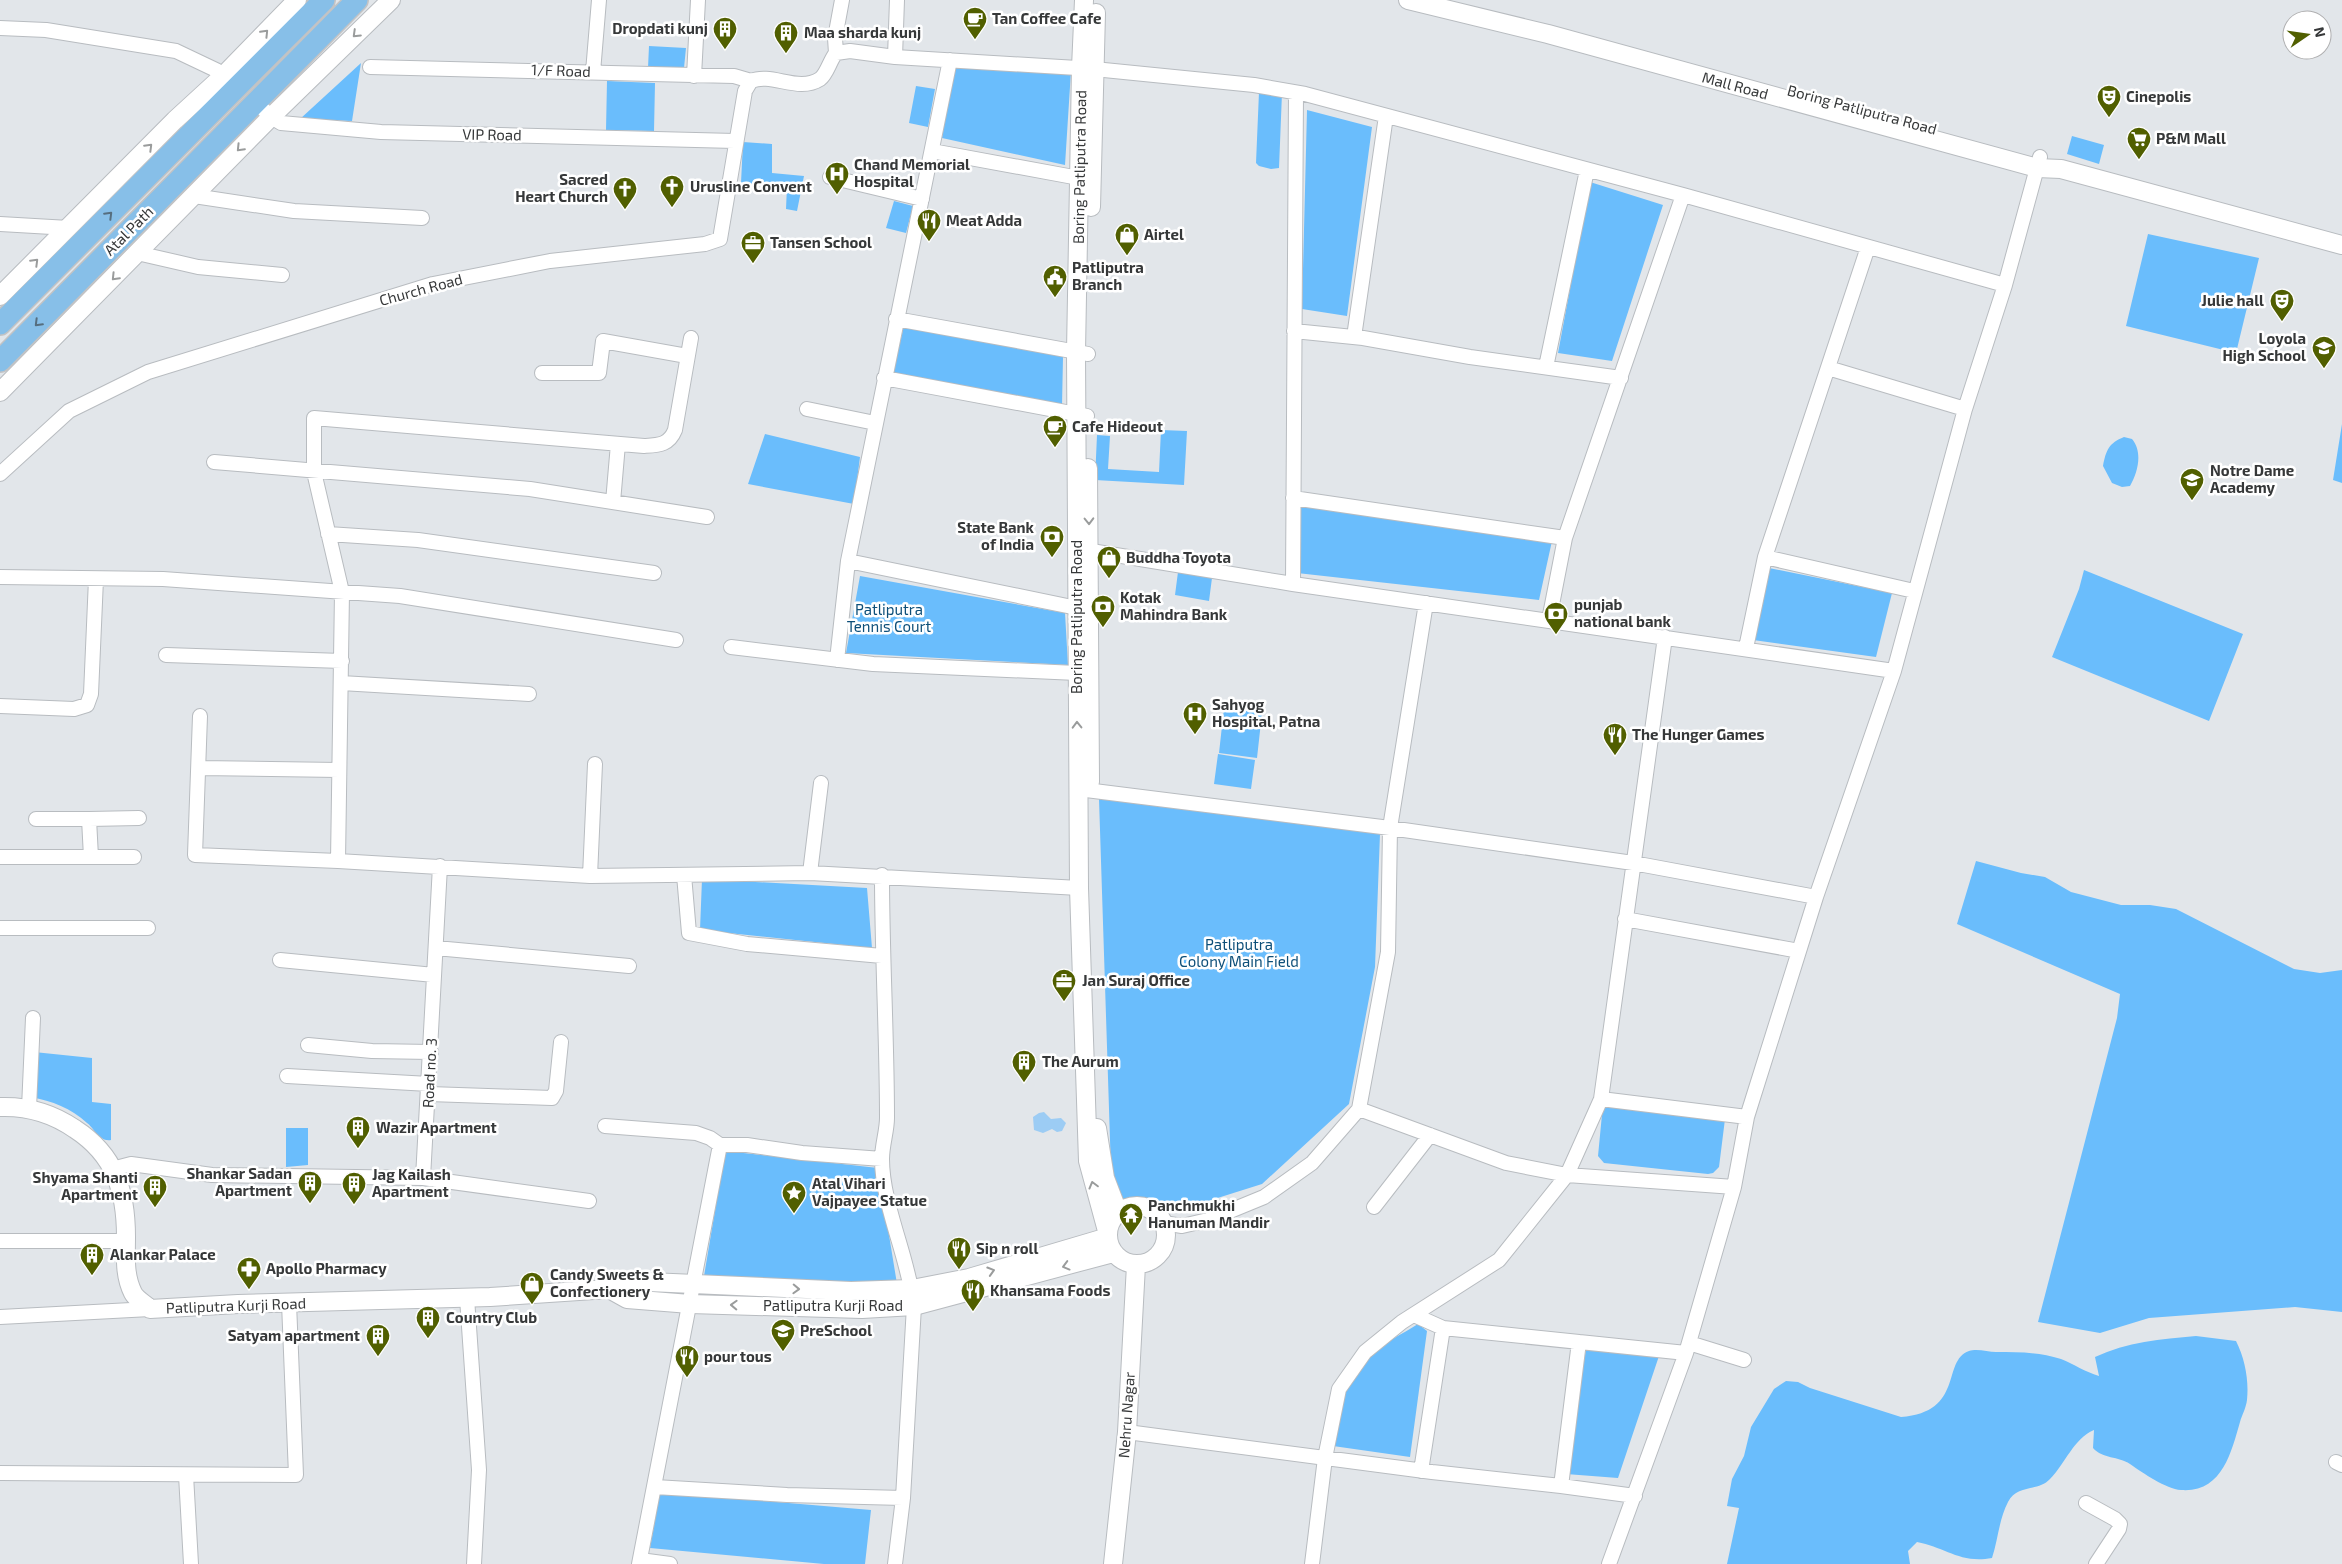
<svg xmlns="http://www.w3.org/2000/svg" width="2342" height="1564" font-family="'Exo 2',sans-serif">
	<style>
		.green { fill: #6abdfc }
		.water { fill: #9cccf4 }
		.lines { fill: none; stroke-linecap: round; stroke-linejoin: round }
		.minor-casing { stroke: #b8bcc0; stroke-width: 16 }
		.tertiary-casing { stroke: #b8bcc0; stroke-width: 20 }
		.primary-casing { stroke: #c3c3c4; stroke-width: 24 }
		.minor { stroke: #fff; stroke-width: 14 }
		.tertiary { stroke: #fff; stroke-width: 18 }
		.primary { stroke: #87bfe8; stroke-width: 21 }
		.oneway { stroke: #9a9c9c }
		.oneway2 { stroke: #566e7f }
		.labels { text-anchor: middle; stroke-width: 5; stroke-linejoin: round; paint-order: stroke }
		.poi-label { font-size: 15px; font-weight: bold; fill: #363839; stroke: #fff; text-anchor: start }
		.street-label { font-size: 15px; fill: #363839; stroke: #fff }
		.park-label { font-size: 15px; fill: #0d4f79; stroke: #fff }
	</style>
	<rect width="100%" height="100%" fill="#e2e6ea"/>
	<!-- green -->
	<path class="green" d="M649,46l37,2 -2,20h-36z
		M361,63l-9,58 -52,-2z
		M954,64l117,7 -6,94 -123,-27z
		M607,81l48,2 -1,48 -48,-1z
		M916,86l19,3 -7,38 -19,-4z
		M1259,92l23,1 -3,75 -8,1 -12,-3 -3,-3z
		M1307,110l65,17 -25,189 -45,-7z
		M2072,136l32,9 -5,19 -32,-10z
		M743,142l29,2v29l32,3 -7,35 -11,-2 1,-23 -46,-3z
		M1590,182l73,23 -51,156 -54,-8z
		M894,201l19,5 -7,27 -20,-5z
		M2148,234l111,24 -23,95 -110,-27z
		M904,325l159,32 -1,49 -169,-32z
		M2342,424v59l-9,-3z
		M1161,430l26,1 -3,54 -89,-5 2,-45 13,1 -2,33 51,3z
		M765,434l95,23 -6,47 -106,-20z
		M2124,437l8,2c11,13 6,33 -2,47l-8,1 -10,-4 -9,-17c3,-16 6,-23 21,-29z
		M1298,503l254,38 -13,59 -242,-27z
		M1769,568l123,25 -16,64 -123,-17z
		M2084,570l159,64 -34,87 -157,-64 27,-68z
		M1178,572l34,6 -3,23 -34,-6z
		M860,576l205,37 3,52 -222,-12z
		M1224,708l38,5 -5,45 -38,-5z
		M1218,754l37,6 -4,29 -37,-5z
		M1099,799l281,35 -5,133 -26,137 -87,80 -92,29 -26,-7 -18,4 -15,-39z
		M1976,861l45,12 24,4 26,15 50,13h29l26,4 118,60 26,4 22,-3v342l-47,-5 -146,11 -49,15 -62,-11 79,-304 3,-24 -163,-70z
		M702,879l165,9 5,60 -172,-18z
		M34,1052l58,6v44l19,2v36c-12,2 -16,-11 -24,-17 -16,-15 -35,-22 -56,-26z
		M1603,1104l122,15 -6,48 -6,6 -5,1 -104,-11 -6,-7z
		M286,1128h22v37l-22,2z
		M725,1151l153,17 20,122 -196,-2z
		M1418,1324l9,7 -17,126 -77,-11c4,-27 13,-72 36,-91 15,-12 33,-21 49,-31z
		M2196,1336l40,5c9,18 13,39 11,59 -1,8 -5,15 -7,22 -9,31 -18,71 -59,68 -15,-1 -38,-17 -51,-26 -12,-8 -27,-5 -37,-16l1,-18c-21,9 -28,33 -44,49 -12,13 -33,5 -42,23 -9,17 -10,38 -16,56 -32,6 -47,-11 -75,-16l-9,9 2,13h-183l12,-56 -12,-2 5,-27 12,-23 7,-29 23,-38 12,-8 12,1 12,6 91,29c64,-5 40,-56 68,-66 8,-3 19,1 27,1 22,0 43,0 65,7 13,5 24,13 38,17l-4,-19c32,-15 66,-18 101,-21z
		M1586,1349l73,7 -41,122 -52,-4z
		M660,1492l211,18 -6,54h-41l-174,-16z"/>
	<!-- water -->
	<path class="water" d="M1044,1112l7,7 10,-1 5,5 -4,8 -5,1 -5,-3 -9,4 -9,-3 -1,-13 6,-4z"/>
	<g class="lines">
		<defs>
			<path id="minor" d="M0,28l46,2 130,21 40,19 14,10
				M836,53l-1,-15 7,-38
				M895,57l2,-57
				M370,67l364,9 17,5
				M593,72l6,-72
				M694,76l4,-76
				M751,81c21,-9 47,12 69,-2 7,-5 10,-19 16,-26l14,-2 45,6 199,12 160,16 51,9 378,101 322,90
				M264,110l7,7 10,6 100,9 354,9
				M932,151l147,27
				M830,177l92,22
				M194,196l100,15 128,7
				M0,224l69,4
				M137,253l61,14 84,8
				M896,319l192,35
				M1294,331l69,7 107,19 151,21
				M1354,337l32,-221
				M1546,367l41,-197
				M1828,368l137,41
				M542,373h57l4,-32 84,15
				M884,378l203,38
				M807,409l68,14
				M214,462l316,27 177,28
				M0,474l69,-63 79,-39 285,-88 117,-23 155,-17 15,-5 25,-148 6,-10
				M1293,498l272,40
				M613,502l5,-58
				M328,534l90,6 236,33
				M1079,549l214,35 601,87
				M1765,557l149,34
				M848,561l229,47
				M0,577l163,2 237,17 276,44
				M1293,584l3,-491
				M1549,620l16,-82 118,-343
				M731,647l142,17 204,9
				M1746,648l19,-91 103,-310
				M166,655l176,6
				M837,660l11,-99 102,-501
				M341,683l188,11
				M0,706l74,3 13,-4 4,-11 5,-115
				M200,716l-5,139 143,6 252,15 220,-3 269,15
				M199,768l140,2
				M1078,789l312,39 243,35 183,34
				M36,819h53l2,38
				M89,819l50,-1
				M0,857h134
				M338,861l4,-269 -28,-120v-54l330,28c15,-1 25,-1 31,-16l16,-92
				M810,873l11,-90
				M684,875l5,58 58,11 135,12
				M882,875c0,81 5,162 5,243 0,13 -5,27 -5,41 0,46 27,100 32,147l-11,192 -8,66
				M590,876l5,-112
				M1625,919l174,32
				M0,928h148
				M436,948l193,18
				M280,960l154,15
				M308,1045l64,6 59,1
				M287,1076l142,8
				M429,1094l123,4 4,-7 5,-49
				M1601,1099l146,18
				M29,1108l4,-90
				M1359,1109l147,54 61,12 167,12
				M605,1126l91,7 14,5 10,7h27l55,8 80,6
				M112,1169l19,-5 81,11 211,3 17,-312
				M423,1178l166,23
				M1374,1207l56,-72
				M1164,1223l18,3 26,-6 56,-23 48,-34 47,-54 29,-157 2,-124 36,-225
				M0,1241h126
				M467,1298l12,172 -5,94
				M1414,1315l29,13 243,25
				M0,1317l150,-8
				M1689,1343l55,17
				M1127,1432l305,40 129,14 74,10
				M2336,1462l6,3
				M1421,1471l22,-143
				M0,1473l296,2 -7,-172
				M186,1475l5,89
				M1561,1486l18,-144
				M655,1487l132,8 116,3
				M2086,1503l29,16 5,5 -1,5 -23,35
				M640,1560l30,4
				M639,1564l81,-419
				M1312,1564l13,-106 14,-69 26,-37 37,-30 97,-62 68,-85 34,-76 64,-462
				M1609,1564l77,-211 48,-166 13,-70 69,-220 78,-226 71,-262 40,-124 35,-128"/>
			<path id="tertiary" d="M1084,0l-3,68 -5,284 3,536 9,273 19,70
				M1408,0l140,34 489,134 24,1 281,76
				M1091,207l5,-194
				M0,296l175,-176 48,-44 74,-76
				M0,392l271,-275 120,-117
				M1088,468l2,314
				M0,1107c28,-1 52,6 75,22 40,26 51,62 51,108 0,20 -2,38 7,56 3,6 12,11 17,16l88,-5 252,-7 119,-8 18,-8 224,10 61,-2 57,-11 139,-41
				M1097,1128l8,50 13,34
				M1108 1235a29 29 0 1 1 58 0a29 29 0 1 1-58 0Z
				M609,1289l18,10 63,5 172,5 52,-3 199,-53
				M1113,1564l14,-132 9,-167"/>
			<path id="primary" d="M0,324l324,-324
				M0,361l357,-361"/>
		</defs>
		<!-- minor casing -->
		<use href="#minor" class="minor-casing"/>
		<!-- tertiary casing -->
		<use href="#tertiary" class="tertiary-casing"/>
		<!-- primary casing -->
		<use href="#primary" class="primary-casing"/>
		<!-- minor -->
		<use href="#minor" class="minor"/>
		<!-- tertiary -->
		<use href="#tertiary" class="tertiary"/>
		<!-- primary -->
		<use href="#primary" class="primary"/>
	</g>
	<!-- one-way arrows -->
	<defs><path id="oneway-chevron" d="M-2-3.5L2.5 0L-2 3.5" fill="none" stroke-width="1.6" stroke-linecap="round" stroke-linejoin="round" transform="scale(1.25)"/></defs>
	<g class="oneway">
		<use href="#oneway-chevron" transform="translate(265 33) rotate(-46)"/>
		<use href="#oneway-chevron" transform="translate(356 34) rotate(136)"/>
		<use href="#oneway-chevron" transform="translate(149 147) rotate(-45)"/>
		<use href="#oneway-chevron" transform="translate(240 148) rotate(134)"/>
		<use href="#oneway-chevron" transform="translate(35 262) rotate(-45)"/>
		<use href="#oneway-chevron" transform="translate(115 277) rotate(134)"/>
		<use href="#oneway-chevron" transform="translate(1089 521) rotate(89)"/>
		<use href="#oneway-chevron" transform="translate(1077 725) rotate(-91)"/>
		<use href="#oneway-chevron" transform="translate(1093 1185) rotate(-105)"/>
		<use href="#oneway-chevron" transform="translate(1066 1266) rotate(165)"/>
		<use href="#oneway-chevron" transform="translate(991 1271) rotate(-17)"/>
		<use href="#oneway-chevron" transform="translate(796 1289) rotate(2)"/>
		<use href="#oneway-chevron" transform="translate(734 1305) rotate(-178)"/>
	</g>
	<g class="oneway2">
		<use href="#oneway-chevron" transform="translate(109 215) rotate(-45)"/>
		<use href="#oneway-chevron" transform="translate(38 323) rotate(135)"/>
	</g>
	<!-- icons -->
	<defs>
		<symbol id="cafe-pin" viewBox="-11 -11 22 30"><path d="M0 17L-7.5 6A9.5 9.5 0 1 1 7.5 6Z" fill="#515f00" stroke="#fff"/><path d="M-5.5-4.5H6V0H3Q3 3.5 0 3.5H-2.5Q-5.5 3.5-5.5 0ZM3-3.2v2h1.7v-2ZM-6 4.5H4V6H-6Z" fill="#fff"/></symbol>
		<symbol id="building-pin" viewBox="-11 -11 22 30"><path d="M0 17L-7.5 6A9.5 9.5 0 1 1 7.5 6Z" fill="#515f00" stroke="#fff"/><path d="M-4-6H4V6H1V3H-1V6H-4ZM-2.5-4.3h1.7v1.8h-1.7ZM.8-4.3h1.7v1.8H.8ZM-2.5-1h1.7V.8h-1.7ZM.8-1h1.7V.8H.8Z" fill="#fff"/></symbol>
		<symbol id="theatre-pin" viewBox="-11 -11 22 30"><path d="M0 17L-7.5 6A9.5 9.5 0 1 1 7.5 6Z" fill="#515f00" stroke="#fff"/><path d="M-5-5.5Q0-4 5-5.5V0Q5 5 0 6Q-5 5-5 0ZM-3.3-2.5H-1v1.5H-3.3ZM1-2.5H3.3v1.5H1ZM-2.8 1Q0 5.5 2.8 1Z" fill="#fff"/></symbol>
		<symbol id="supermarket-pin" viewBox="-11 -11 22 30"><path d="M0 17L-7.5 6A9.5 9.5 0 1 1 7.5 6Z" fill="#515f00" stroke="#fff"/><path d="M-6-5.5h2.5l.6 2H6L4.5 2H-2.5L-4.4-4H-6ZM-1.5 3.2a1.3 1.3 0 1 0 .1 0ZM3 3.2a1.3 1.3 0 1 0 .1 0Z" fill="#fff"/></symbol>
		<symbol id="hospital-pin" viewBox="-11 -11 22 30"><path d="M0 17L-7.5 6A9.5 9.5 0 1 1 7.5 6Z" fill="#515f00" stroke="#fff"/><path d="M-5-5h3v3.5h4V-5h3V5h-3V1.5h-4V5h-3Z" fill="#fff"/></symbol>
		<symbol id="church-pin" viewBox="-11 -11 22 30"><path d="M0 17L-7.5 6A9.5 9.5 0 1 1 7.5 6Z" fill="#515f00" stroke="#fff"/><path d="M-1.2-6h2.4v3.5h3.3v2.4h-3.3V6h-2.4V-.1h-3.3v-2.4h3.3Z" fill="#fff"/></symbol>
		<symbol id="restaurant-pin" viewBox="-11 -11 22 30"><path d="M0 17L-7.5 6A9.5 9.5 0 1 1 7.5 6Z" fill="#515f00" stroke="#fff"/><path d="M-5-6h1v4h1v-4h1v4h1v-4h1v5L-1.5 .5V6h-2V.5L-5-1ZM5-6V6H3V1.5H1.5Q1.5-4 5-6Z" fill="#fff"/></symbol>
		<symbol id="shop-pin" viewBox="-11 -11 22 30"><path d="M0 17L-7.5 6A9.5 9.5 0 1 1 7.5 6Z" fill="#515f00" stroke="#fff"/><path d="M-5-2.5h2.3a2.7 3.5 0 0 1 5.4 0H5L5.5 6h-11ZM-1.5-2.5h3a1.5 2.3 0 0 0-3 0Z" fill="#fff"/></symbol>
		<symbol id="office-pin" viewBox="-11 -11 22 30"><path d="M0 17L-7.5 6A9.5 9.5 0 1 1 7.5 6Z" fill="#515f00" stroke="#fff"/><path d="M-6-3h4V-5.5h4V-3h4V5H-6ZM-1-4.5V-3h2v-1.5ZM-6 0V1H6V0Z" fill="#fff"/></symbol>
		<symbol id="civic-pin" viewBox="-11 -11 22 30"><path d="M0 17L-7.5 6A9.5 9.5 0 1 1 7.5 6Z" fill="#515f00" stroke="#fff"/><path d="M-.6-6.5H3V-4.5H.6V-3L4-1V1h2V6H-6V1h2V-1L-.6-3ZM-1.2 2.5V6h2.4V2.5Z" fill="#fff"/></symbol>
		<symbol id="school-pin" viewBox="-11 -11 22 30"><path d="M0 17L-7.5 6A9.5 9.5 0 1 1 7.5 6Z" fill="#515f00" stroke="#fff"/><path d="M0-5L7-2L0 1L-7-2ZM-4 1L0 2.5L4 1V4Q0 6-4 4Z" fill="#fff"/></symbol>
		<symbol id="bank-pin" viewBox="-11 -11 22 30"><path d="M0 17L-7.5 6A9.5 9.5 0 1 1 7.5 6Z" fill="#515f00" stroke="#fff"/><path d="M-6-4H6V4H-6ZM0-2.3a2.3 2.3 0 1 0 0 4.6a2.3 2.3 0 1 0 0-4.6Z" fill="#fff"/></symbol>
		<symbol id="sight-pin" viewBox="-11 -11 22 30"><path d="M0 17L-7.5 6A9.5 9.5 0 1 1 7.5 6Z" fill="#515f00" stroke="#fff"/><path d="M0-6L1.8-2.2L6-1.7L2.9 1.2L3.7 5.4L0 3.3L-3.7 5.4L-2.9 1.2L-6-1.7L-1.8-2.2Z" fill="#fff"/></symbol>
		<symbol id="temple-pin" viewBox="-11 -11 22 30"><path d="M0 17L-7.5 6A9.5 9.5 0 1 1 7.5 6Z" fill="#515f00" stroke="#fff"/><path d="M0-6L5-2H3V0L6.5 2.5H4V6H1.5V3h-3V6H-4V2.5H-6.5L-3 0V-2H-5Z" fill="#fff"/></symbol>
		<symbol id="pharmacy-pin" viewBox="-11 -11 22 30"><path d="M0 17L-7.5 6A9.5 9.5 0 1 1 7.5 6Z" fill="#515f00" stroke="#fff"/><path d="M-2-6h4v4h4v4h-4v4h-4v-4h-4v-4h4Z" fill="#fff"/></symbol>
	</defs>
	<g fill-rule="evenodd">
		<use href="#cafe-pin" x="961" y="5" width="28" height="38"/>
		<use href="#building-pin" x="711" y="15" width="28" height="38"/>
		<use href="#building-pin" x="772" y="19" width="28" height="38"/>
		<use href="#theatre-pin" x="2095" y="83" width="28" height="38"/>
		<use href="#supermarket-pin" x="2125" y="125" width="28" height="38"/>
		<use href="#hospital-pin" x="823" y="160" width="28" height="38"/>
		<use href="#church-pin" x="658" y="173" width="28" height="38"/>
		<use href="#church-pin" x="611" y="175" width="28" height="38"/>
		<use href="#restaurant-pin" x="915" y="207" width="28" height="38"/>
		<use href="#shop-pin" x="1113" y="221" width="28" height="38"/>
		<use href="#office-pin" x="739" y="229" width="28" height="38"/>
		<use href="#civic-pin" x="1041" y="263" width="28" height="38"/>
		<use href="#theatre-pin" x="2268" y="287" width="28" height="38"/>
		<use href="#school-pin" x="2310" y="334" width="28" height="38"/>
		<use href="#cafe-pin" x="1041" y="413" width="28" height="38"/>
		<use href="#school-pin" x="2178" y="466" width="28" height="38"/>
		<use href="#bank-pin" x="1038" y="523" width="28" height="38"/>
		<use href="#shop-pin" x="1095" y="544" width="28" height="38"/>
		<use href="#bank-pin" x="1089" y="593" width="28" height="38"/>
		<use href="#bank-pin" x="1542" y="600" width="28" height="38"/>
		<use href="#hospital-pin" x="1181" y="700" width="28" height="38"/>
		<use href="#restaurant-pin" x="1601" y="721" width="28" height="38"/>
		<use href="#office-pin" x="1050" y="967" width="28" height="38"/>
		<use href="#building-pin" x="1010" y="1048" width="28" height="38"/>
		<use href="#building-pin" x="344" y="1114" width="28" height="38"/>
		<use href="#building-pin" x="296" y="1169" width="28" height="38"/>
		<use href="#building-pin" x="340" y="1170" width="28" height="38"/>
		<use href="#building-pin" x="141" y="1173" width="28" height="38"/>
		<use href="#sight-pin" x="780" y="1179" width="28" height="38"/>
		<use href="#temple-pin" x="1117" y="1201" width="28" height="38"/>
		<use href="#restaurant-pin" x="945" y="1235" width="28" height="38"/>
		<use href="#building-pin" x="78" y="1241" width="28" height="38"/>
		<use href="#pharmacy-pin" x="235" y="1255" width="28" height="38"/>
		<use href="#shop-pin" x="518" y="1270" width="28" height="38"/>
		<use href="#restaurant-pin" x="959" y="1277" width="28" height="38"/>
		<use href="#building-pin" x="414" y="1304" width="28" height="38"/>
		<use href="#school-pin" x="769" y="1317" width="28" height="38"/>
		<use href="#building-pin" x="364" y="1322" width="28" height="38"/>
		<use href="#restaurant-pin" x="673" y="1343" width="28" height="38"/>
	</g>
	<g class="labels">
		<!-- poi labels -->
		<g class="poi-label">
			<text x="992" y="24">Tan Coffee Cafe</text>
			<text x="708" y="34" text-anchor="end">Dropdati kunj</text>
			<text x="804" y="38">Maa sharda kunj</text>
			<text x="2126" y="102">Cinepolis</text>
			<text x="2156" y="144">P&amp;M Mall</text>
			<text x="854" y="170">Chand Memorial<tspan x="854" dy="17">Hospital</tspan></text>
			<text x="608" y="185" text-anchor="end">Sacred<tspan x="608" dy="17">Heart Church</tspan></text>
			<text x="690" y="192">Urusline Convent</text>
			<text x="946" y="226">Meat Adda</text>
			<text x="1144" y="240">Airtel</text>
			<text x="770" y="248">Tansen School</text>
			<text x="1072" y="273">Patliputra<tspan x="1072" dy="17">Branch</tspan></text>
			<text x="2264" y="306" text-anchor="end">Julie hall</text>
			<text x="2306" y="344" text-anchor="end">Loyola<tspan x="2306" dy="17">High School</tspan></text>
			<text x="1072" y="432">Cafe Hideout</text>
			<text x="2210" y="476">Notre Dame<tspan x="2210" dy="17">Academy</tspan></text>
			<text x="1034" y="533" text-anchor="end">State Bank<tspan x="1034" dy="17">of India</tspan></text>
			<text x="1126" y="563">Buddha Toyota</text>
			<text x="1120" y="603">Kotak<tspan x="1120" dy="17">Mahindra Bank</tspan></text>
			<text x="1574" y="610">punjab<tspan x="1574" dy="17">national bank</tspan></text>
			<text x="1212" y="710">Sahyog<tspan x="1212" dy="17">Hospital, Patna</tspan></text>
			<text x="1632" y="740">The Hunger Games</text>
			<text x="1082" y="986">Jan Suraj Office</text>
			<text x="1042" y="1067">The Aurum</text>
			<text x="376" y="1133">Wazir Apartment</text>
			<text x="292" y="1179" text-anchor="end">Shankar Sadan<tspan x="292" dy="17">Apartment</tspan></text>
			<text x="372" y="1180">Jag Kailash<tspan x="372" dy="17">Apartment</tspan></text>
			<text x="138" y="1183" text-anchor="end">Shyama Shanti<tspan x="138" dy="17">Apartment</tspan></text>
			<text x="812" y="1189">Atal Vihari<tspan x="812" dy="17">Vajpayee Statue</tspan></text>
			<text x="1148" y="1211">Panchmukhi<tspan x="1148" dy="17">Hanuman Mandir</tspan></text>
			<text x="976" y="1254">Sip n roll</text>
			<text x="110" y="1260">Alankar Palace</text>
			<text x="266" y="1274">Apollo Pharmacy</text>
			<text x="550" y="1280">Candy Sweets &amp;<tspan x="550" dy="17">Confectionery</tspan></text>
			<text x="990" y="1296">Khansama Foods</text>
			<text x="446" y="1323">Country Club</text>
			<text x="800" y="1336">PreSchool</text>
			<text x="360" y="1341" text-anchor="end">Satyam apartment</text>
			<text x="704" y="1362">pour tous</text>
		</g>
		<!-- street labels -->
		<g class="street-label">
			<text transform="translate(561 71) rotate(2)" y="5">1/F Road</text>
			<text transform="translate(1735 86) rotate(15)" y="5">Mall Road</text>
			<text transform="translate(1862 110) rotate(15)" y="5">Boring Patliputra Road</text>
			<text transform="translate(492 135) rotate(1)" y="5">VIP Road</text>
			<text transform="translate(1080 167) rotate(-89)" y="5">Boring Patliputra Road</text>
			<text transform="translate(129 231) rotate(-45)" y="5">Atal Path</text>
			<text transform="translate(421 290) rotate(-15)" y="5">Church Road</text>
			<text transform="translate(1077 617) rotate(-90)" y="5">Boring Patliputra Road</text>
			<text transform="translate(430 1073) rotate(-87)" y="5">Road no. 3</text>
			<text transform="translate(236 1306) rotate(-2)" y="5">Patliputra Kurji Road</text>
			<text x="833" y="1311">Patliputra Kurji Road</text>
			<text transform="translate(1127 1415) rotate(-86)" y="5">Nehru Nagar</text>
		</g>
		<!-- park labels -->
		<g class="park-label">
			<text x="889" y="615">Patliputra<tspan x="889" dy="17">Tennis Court</tspan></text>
			<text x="1239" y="950">Patliputra<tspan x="1239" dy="17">Colony Main Field</tspan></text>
		</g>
	</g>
	<!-- north arrow -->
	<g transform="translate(2307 35) rotate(77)"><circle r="24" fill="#ffffff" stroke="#afafb0"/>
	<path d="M0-4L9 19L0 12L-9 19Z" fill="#515f00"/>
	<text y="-8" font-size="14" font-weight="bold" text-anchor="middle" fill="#363839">N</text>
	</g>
</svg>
